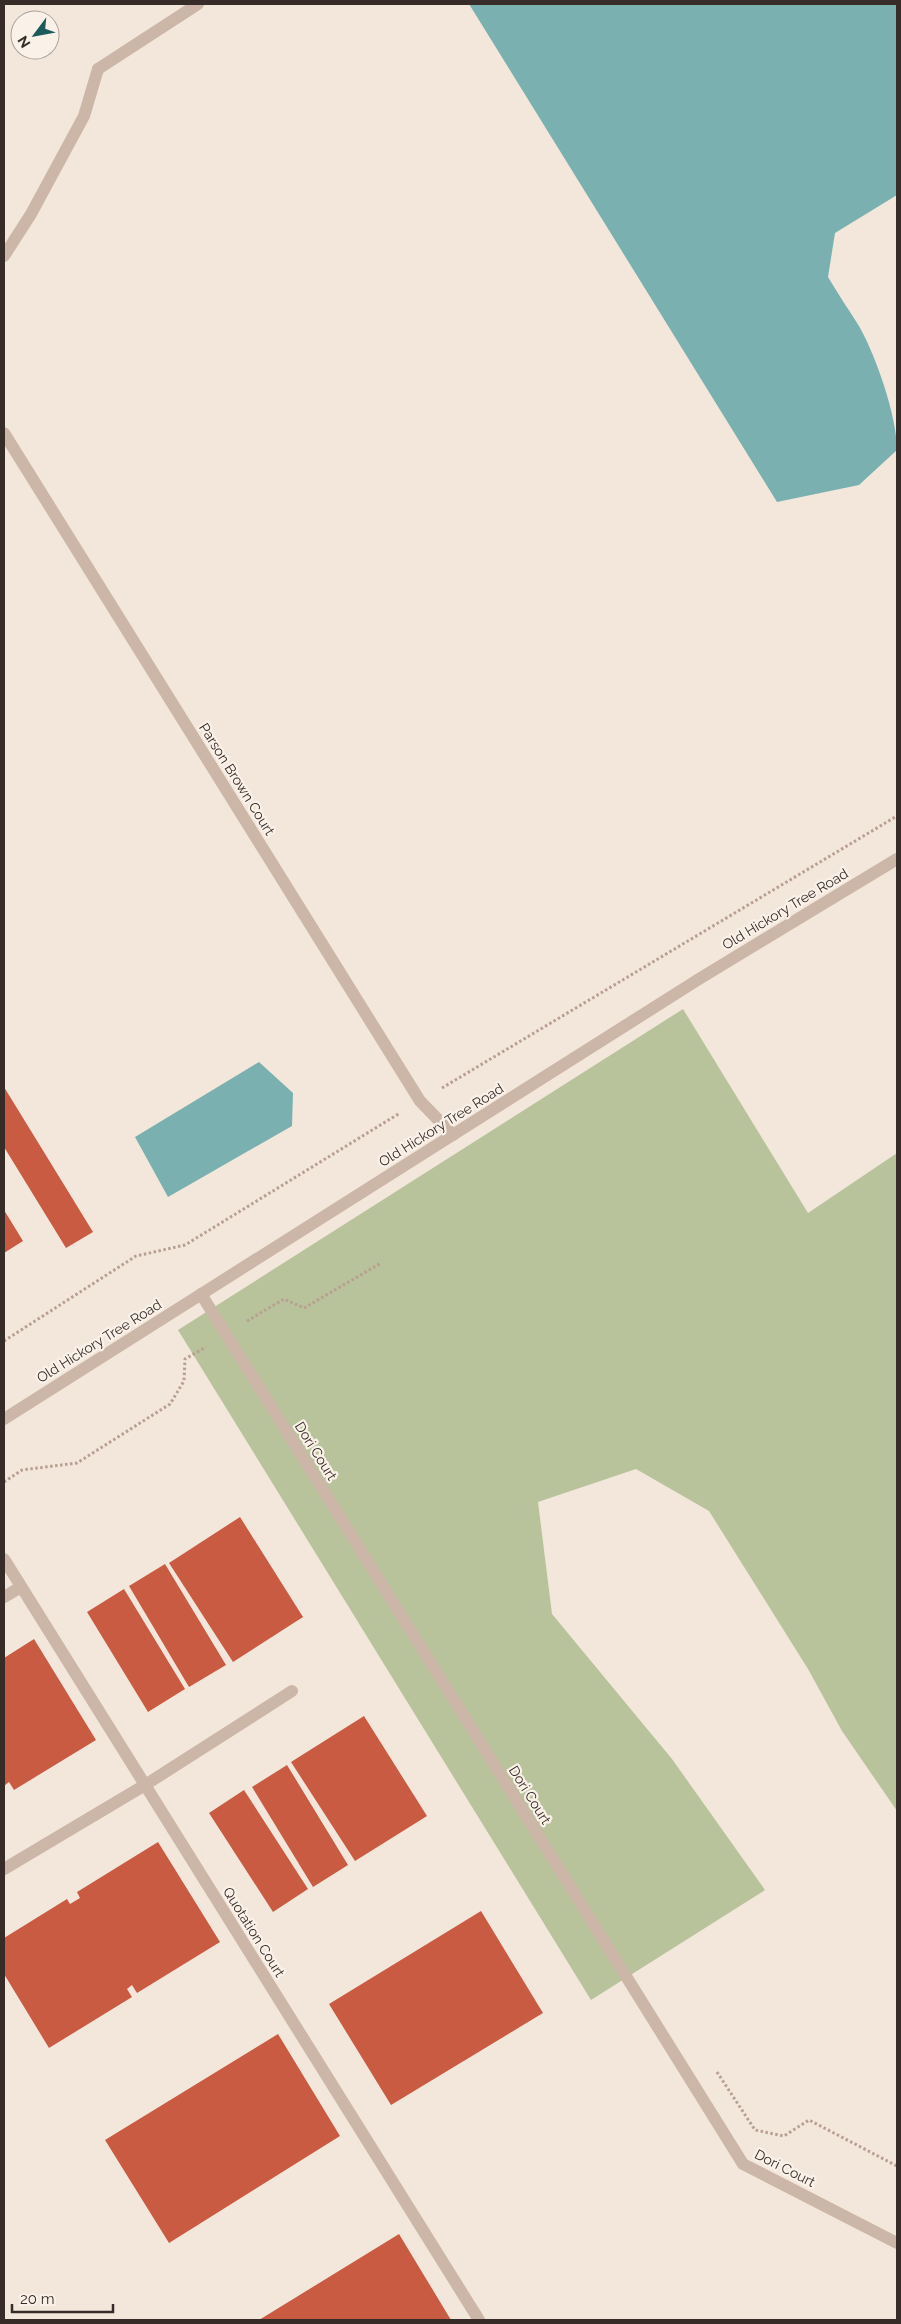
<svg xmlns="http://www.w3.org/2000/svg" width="901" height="2324" font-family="Raleway,sans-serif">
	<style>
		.green { fill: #b8c39b }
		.water { fill: #7ab1b0 }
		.building { fill: #ca5b43 }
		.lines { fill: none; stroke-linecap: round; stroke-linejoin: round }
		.path { stroke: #b89f91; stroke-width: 3; stroke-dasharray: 2.5 2.5; stroke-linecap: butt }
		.service { stroke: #ccb6a7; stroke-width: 12 }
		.minor { stroke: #ccb6a7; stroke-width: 12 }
		.tertiary { stroke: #ccb6a7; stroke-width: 12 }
		.labels { text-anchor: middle; stroke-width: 4.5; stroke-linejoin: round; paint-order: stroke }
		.street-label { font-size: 14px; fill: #382c28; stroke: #faf1e9 }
	</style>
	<rect width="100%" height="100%" fill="#f3e7dc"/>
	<!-- green -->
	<path class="green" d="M683,1009l125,204 89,-60v658l-55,-80 -34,-62 -99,-158 -73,-42 -98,33 14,112 120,145 93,131 -174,110 -413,-670z"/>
	<!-- water -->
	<path class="water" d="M469,4h428v191l-62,38 -7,44c10,17 21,33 31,49 17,30 38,90 38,124l-38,35 -82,17z
		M259,1062l34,31 -1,33 -124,71 -33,-60z"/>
	<!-- building -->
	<path class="building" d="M4,1087l89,145 -27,16 -62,-101z
		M4,1210l19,31 -19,12z
		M240,1517l63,100 -70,45 -64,-99z
		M165,1564l61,101 -37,22 -60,-101z
		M124,1589l61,100 -37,23 -61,-100z
		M34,1639l62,101 -82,50 -5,-8 -5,4v-128z
		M364,1716l63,100 -72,45 -64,-99z
		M287,1765l61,100 -35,22 -61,-100z
		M244,1790l64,99 -35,23 -64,-99z
		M158,1842l62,100 -83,51 -5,-8 -5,4 5,8 -83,51 -45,-74v-36l63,-39 3,5 10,-6 -3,-6z
		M481,1911l62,102 -152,92 -62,-101z
		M278,2034l62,102 -171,107 -64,-103z
		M399,2234l52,86h-192z"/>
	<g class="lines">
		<!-- path -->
		<path class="path" d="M442,1088l455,-272
			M247,1321l37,-22 20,9 77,-45
			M4,1341l132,-85 49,-11 215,-132
			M4,1482l18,-12 55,-7 93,-59 14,-23 1,-22 21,-12
			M717,2072l38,58 29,6 25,-16 88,46"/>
		<!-- service -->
		<path class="service" d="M98,69l100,-65
			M4,1559l475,761
			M4,1597l17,-10
			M4,1869l141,-84 147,-94"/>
		<!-- minor -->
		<path class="minor" d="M4,256l27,-42 53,-98 14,-47
			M4,433l416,668 33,34
			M201,1294l542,870 154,79"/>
		<!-- tertiary -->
		<path class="tertiary" d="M4,1419l695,-440 198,-120"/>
	</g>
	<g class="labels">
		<!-- street labels -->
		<g class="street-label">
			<text transform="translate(237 779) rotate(58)" y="5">Parson Brown Court</text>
			<text transform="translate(785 909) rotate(-31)" y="5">Old Hickory Tree Road</text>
			<text transform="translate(441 1125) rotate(-32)" y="5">Old Hickory Tree Road</text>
			<text transform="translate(99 1341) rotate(-32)" y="5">Old Hickory Tree Road</text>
			<text transform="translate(316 1451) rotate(58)" y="5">Dori Court</text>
			<text transform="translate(530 1795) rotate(58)" y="5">Dori Court</text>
			<text transform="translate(254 1932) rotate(58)" y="5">Quotation Court</text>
			<text transform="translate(785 2168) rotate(27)" y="5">Dori Court</text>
		</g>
	</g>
	<!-- border -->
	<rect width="901" height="2324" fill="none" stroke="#382c28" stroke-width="10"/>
	<!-- north arrow -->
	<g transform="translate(35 35) rotate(238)"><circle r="24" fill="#faf1e9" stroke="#aca29c"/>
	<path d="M0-4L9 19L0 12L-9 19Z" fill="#1c5b5b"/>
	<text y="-8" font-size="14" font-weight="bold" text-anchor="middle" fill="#382c28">N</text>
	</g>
	<!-- scale -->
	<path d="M12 2304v8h101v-8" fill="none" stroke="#382c28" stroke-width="2.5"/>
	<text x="20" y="2304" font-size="15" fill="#382c28" stroke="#faf1e9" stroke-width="4" paint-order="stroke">20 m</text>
</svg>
